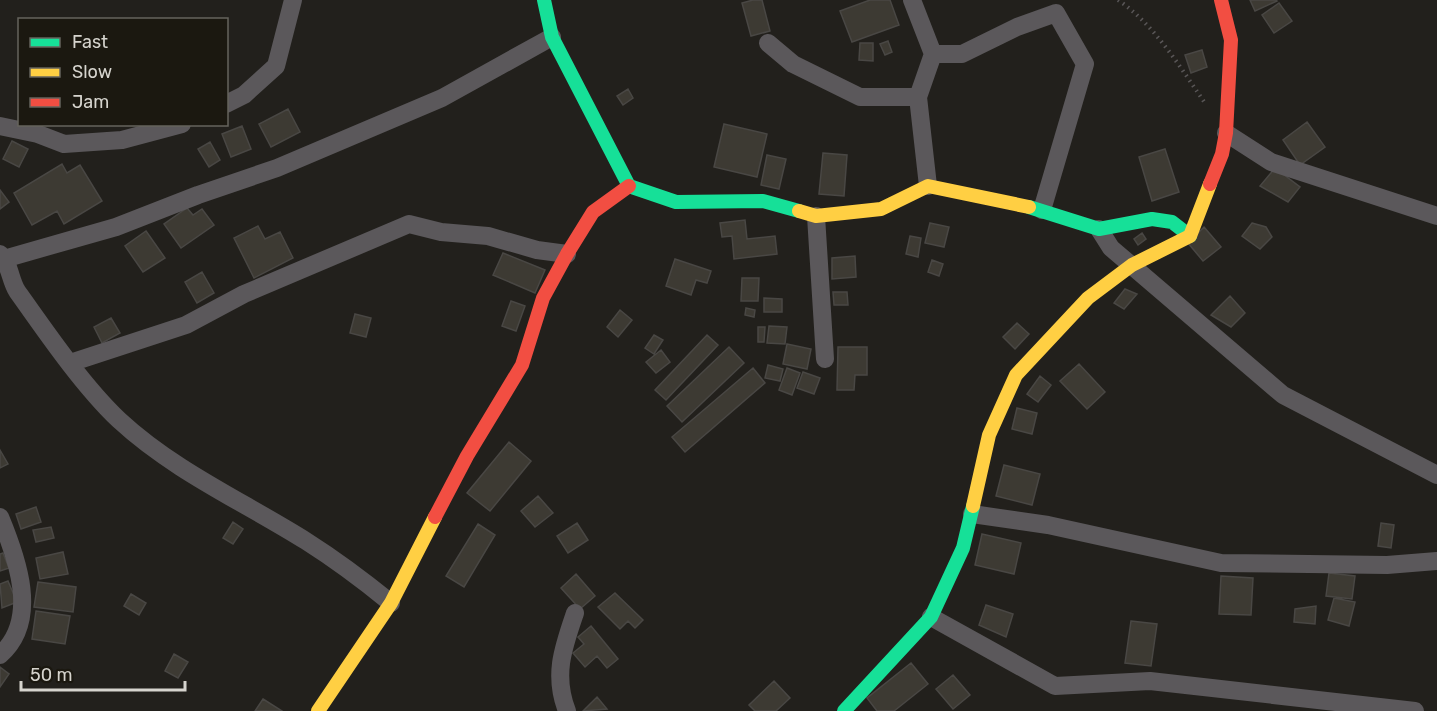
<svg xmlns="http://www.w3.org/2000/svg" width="1437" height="711" font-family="Rubik,sans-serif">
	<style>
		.building { fill: #3d3a33; stroke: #494744; stroke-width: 1.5 }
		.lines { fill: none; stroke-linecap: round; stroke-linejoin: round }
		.path { stroke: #595657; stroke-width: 4; stroke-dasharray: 1.5 4.5; stroke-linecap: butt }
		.street { stroke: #5b585b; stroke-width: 18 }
		.fast { stroke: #16e098; stroke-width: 14 }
		.slow { stroke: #ffcf43; stroke-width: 14 }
		.jam { stroke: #f24e42; stroke-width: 14 }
	</style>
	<rect width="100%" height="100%" fill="#22201c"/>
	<!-- building -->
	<path class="building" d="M753,0h9l8,31 -19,5 -9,-33z
		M870,0h20l9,25 -47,17 -12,-31z
		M1250,0h26l1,1 -22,10z
		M1279,3l13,18 -18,12 -12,-18z
		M888,41l4,11 -7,3 -5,-11z
		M860,43h13v18l-14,-1z
		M1202,50l5,17 -16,6 -6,-18z
		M628,89l5,9 -10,7 -6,-9z
		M288,109l12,23 -29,15 -12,-23z
		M1307,122l18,25 -25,18 -17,-25z
		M724,124l43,10 -10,43 -43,-10z
		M242,126l9,23 -20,8 -9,-23z
		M12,141l16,8 -9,18 -16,-8z
		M210,142l10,18 -11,7 -11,-18z
		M1165,149l14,43 -27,9 -13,-44z
		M823,153l24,2 -3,41 -25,-2z
		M767,155l19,4 -7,30 -18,-4z
		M62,164l5,9 13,-8 22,36 -38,23 -7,-13 -25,14 -18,-32z
		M1275,168l25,19 -12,15 -28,-16z
		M0,190l9,12 -9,7z
		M187,208l6,7 9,-6 12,16 -33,23 -17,-24z
		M745,220l2,19 28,-3 2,18 -43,5 -2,-23 -10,1 -2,-14z
		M930,223l19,4 -5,20 -19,-4z
		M1252,223l14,4 6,10 -12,12 -18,-13z
		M258,226l7,13 15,-7 13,26 -39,20 -20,-40z
		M1204,227l17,20 -18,14 -15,-18z
		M146,231l19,27 -22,14 -18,-26z
		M1142,233l4,6 -8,6 -4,-6z
		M910,236l11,2 -3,19 -12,-3z
		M503,253l42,17 -10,23 -42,-18z
		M855,256l1,21 -24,2v-21z
		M675,259l36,12 -4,12 -11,-3 -5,15 -25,-9z
		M932,260l11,4 -4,12 -11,-4z
		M202,272l12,21 -17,10 -12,-21z
		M742,278h17l-1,23h-17z
		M1125,289l12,5 -13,15 -10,-6z
		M833,292h14l1,13h-14z
		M1230,296l15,17 -14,14 -20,-12z
		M764,298l18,1v13h-18z
		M511,301l14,5 -9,25 -14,-5z
		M746,308l9,2 -1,7 -9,-2z
		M620,310l12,10 -14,17 -11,-10z
		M355,314l16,4 -5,19 -16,-4z
		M111,318l9,15 -18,10 -8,-16z
		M1017,323l12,11 -14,15 -12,-12z
		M769,326l18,1 -2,17 -18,-1z
		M758,327h7l-1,15h-6z
		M654,335l9,5 -9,14 -9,-6z
		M707,335l11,10 -52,55 -11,-10z
		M787,344l24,5 -4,20 -24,-5z
		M729,347l15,16 -62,59 -15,-16z
		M838,347h29v28h-12l-1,15h-17z
		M661,350l9,12 -14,11 -10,-11z
		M1079,364l26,28 -18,17 -27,-28z
		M768,365l15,4 -3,12 -15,-3z
		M753,368l12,15 -80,69 -13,-15z
		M787,368l13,5 -8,22 -13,-5z
		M803,372l17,6 -6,16 -17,-6z
		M1040,376l11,9 -13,17 -11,-8z
		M1017,408l20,5 -5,21 -20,-5z
		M509,442l22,19 -41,50 -23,-18z
		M0,450l8,14 -8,4z
		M1004,465l36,9 -8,31 -36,-9z
		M538,496l15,17 -18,14 -14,-16z
		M36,507l5,15 -20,7 -5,-15z
		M233,522l10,7 -10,15 -10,-6z
		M577,523l11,17 -20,13 -11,-17z
		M1381,523l13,2 -3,23 -13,-2z
		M478,524l17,11 -31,52 -18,-11z
		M51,527l3,11 -18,4 -3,-12z
		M982,534l39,9 -7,31 -39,-9z
		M63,552l5,22 -28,5 -4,-21z
		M3,553l6,15 -9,3v-17z
		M1329,573l26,3 -3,23 -26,-3z
		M576,574l19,22 -15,13 -19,-21z
		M1221,576l32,2 -2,37 -32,-1z
		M8,581l9,21 -15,6 -2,-24z
		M38,582l38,5 -3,25 -39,-5z
		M615,593l28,27 -8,8 -7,-7 -8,8 -22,-22z
		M131,594l15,9 -7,12 -15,-9z
		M1334,598l21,4 -6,24 -21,-6z
		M986,605l27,9 -7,23 -27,-12z
		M1316,606l-1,18 -21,-2 1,-13z
		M36,611l34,5 -5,28 -33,-5z
		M1131,621l26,3 -6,42 -26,-3z
		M591,626l27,33 -11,9 -10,-12 -12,11 -12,-14 11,-9 -6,-7z
		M174,654l14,8 -10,16 -13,-7z
		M911,663l17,21 -34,27h-17l-10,-13z
		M0,667l9,7 -9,13z
		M953,675l17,20 -17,14 -17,-20z
		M774,681l16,17 -14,13h-21l-6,-6z
		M597,697l10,12 -24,2z
		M263,699l19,12h-27z"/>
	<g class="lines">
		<!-- path -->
		<path class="path" d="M1118,0c36,24 62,67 87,103"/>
		<!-- street -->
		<path class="street" d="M912,0l21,54h29l55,-27 39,-14 29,51 -43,146
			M768,43l25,21 67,33h58l10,89
			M918,97l15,-43
			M226,104l18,-9 32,-29 17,-66
			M0,126l38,8 26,10 58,-4 60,-16
			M1226,133l45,29 166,54
			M816,216l9,143
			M1099,229l12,19 172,147 154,80
			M0,254c10,10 10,26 17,37 29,41 66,95 102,129 55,51 125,82 187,121 30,19 58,40 85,62
			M0,260l116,-33 82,-32 79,-27 165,-70 110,-61
			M70,363l116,-38 58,-31 165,-70 32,8 47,4 49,14 30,4
			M972,514l76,11 173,38 166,2 50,-4
			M0,517c17,41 40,103 0,138
			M931,617l124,69 95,-5 265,30
			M567,711c-14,-36 -4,-63 8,-98"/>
		<!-- fast -->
		<path class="fast" d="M544,0l8,37 77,149 47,16 87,-1 36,10
			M1029,207l70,22 53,-10 20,3 18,14
			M844,711l87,-94 32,-69 10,-42"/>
		<!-- slow -->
		<path class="slow" d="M799,211l17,5 65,-7 47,-23 101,21
			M973,506l16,-71 27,-60 72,-77 44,-33 58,-29 20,-52
			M318,711l73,-108 44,-86"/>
		<!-- jam -->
		<path class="jam" d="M1210,184l12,-30 4,-21 5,-93 -10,-40
			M435,517l32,-61 55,-91 21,-67 24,-44 26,-42 36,-26"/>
	</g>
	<!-- legend -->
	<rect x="18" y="18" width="210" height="108" fill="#1b1810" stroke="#66635c" stroke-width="1.5"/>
	<rect x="30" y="38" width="30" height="9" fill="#16e098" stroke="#66635c" stroke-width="1.5"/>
	<text x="72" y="48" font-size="18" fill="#d6d4ce">Fast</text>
	<rect x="30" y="68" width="30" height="9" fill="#ffcf43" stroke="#66635c" stroke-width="1.5"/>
	<text x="72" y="78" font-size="18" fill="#d6d4ce">Slow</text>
	<rect x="30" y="98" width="30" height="9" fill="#f24e42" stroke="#66635c" stroke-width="1.5"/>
	<text x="72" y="108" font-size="18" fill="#d6d4ce">Jam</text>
	<!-- scale -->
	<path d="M21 681v9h164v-9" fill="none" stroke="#d6d4ce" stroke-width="3"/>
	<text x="30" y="681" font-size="18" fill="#d6d4ce" stroke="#1b1810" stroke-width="4.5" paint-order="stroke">50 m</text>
</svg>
